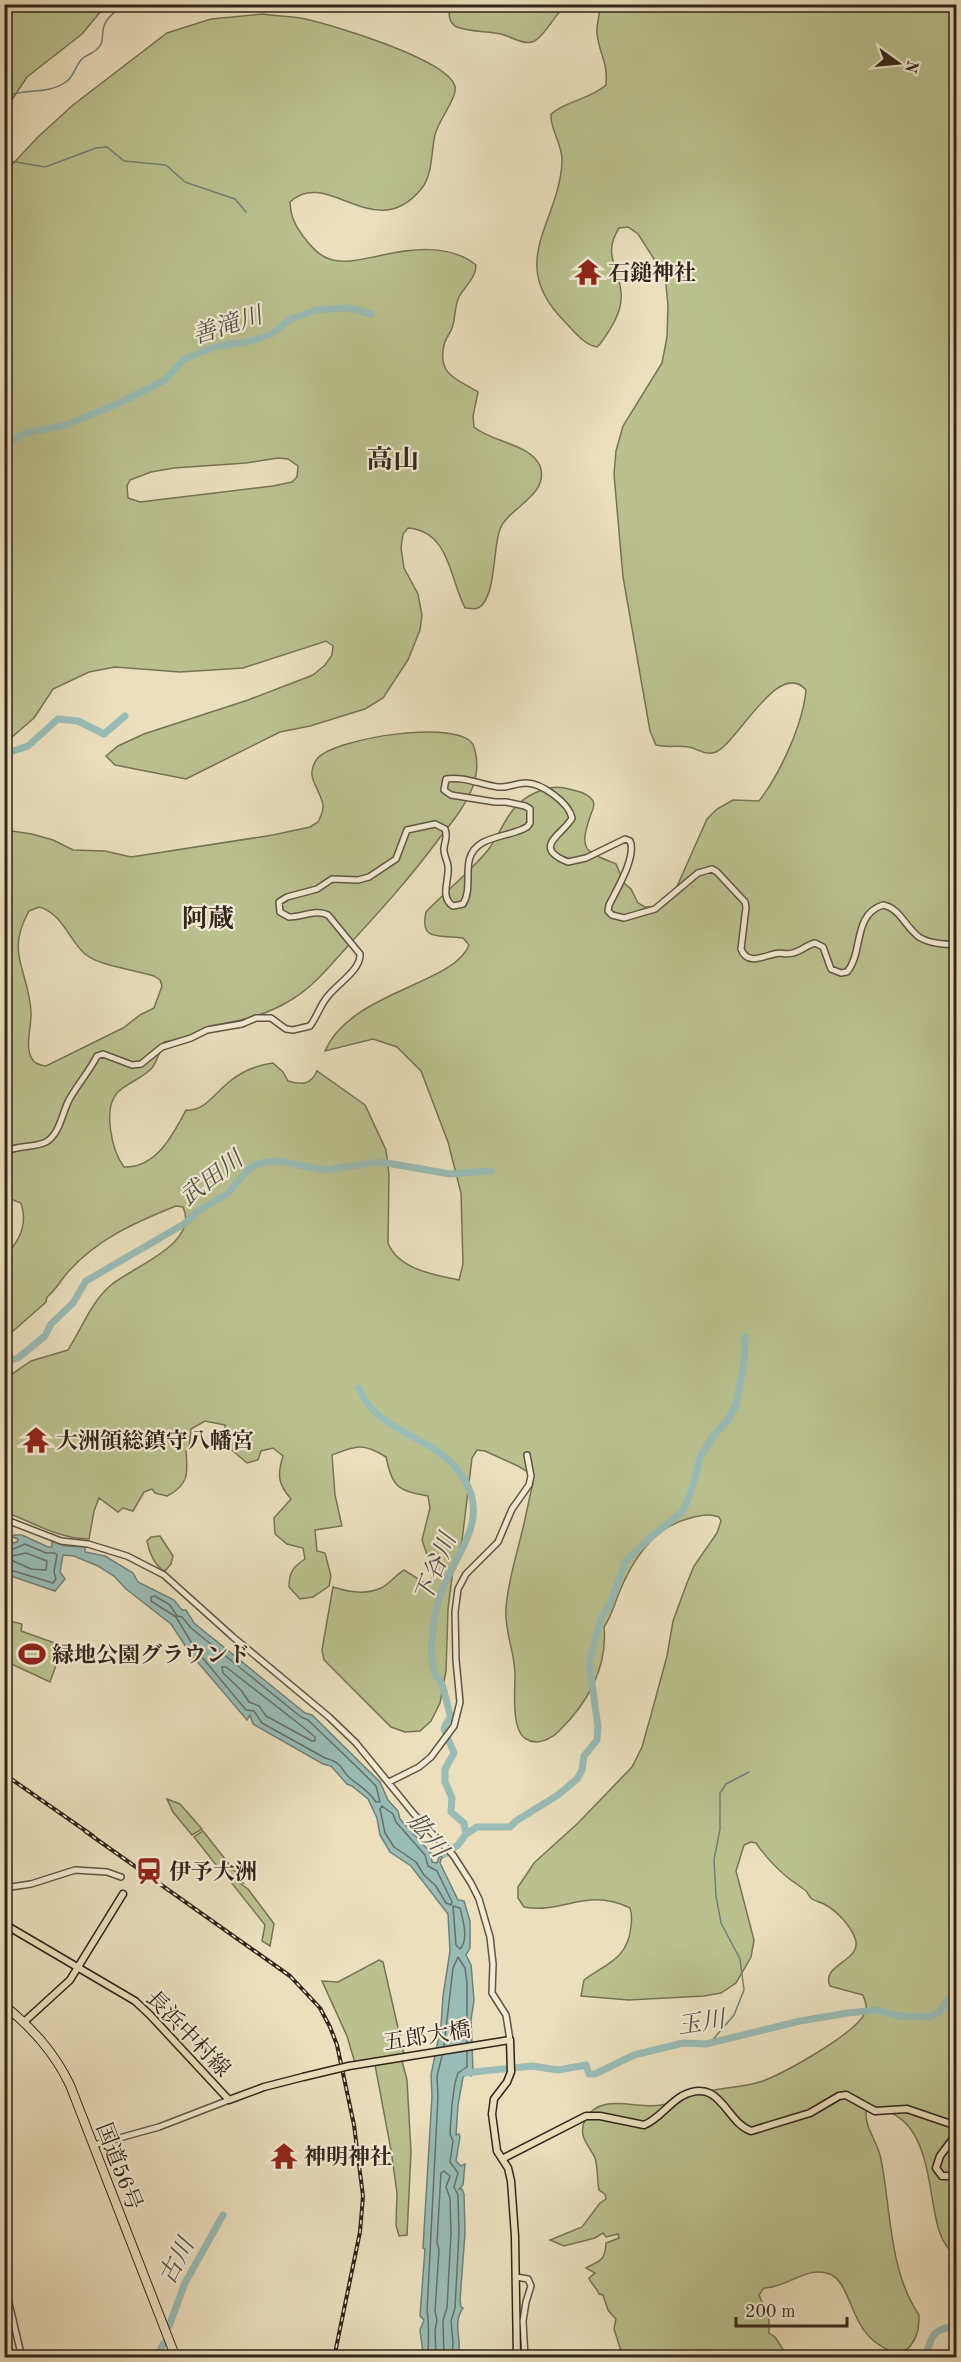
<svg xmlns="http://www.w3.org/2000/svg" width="961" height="2362" font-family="'Old Standard TT','Noto Serif JP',serif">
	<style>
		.green { fill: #bac18f; stroke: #767354; stroke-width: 1.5; fill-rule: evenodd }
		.water { fill: #99bcb6; stroke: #708078; stroke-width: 1.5 }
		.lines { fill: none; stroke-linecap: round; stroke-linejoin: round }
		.shore { stroke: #667068; stroke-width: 1.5 }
		.stream { stroke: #708078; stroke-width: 1.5 }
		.river { stroke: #99bcb6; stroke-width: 7 }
		.minor-casing { stroke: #605443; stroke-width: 8 }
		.major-casing { stroke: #32251a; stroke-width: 9 }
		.highway-casing { stroke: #32251a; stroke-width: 10 }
		.minor { stroke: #f2ead4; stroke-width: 5 }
		.major { stroke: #ebdfbd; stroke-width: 6 }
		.highway { stroke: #ebdfbd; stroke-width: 8 }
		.rail-casing { stroke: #32251a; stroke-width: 4 }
		.rail { stroke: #f2ead4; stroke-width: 1.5; stroke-dasharray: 4.5; stroke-linecap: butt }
		.major-bridge-casing { stroke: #32251a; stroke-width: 9; stroke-linecap: butt }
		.major-bridge { stroke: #ebdfbd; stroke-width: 6 }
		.labels { text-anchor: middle; stroke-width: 4.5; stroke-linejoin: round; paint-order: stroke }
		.poi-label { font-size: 22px; font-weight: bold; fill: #32251a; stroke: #f2ead4; text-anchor: start }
		.street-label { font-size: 22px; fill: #32251a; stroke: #f2ead4 }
		.water-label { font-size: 24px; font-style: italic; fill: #515249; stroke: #f2ead4 }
		.quarter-label { font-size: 26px; font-weight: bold; fill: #32251a; stroke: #f2ead4 }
	</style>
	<rect width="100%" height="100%" fill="#ebdfbd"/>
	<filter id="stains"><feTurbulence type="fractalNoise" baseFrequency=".00333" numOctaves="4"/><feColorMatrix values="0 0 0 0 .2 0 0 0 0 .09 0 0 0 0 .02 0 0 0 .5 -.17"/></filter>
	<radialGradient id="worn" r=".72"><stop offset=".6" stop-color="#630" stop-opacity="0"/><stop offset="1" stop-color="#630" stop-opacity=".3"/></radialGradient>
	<!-- green -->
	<path class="green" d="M5,4l101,1 -24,29 -55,43 -22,33z
		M449,5v-1l117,1c-10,8 -24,35 -34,37 -9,3 -22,-6 -31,-8 -12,-3 -36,-2 -46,-8 -7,-5 -6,-14 -6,-21z
		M599,5h357v2249c-39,-18 -6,-138 -85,-147l-5,5c-1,17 12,30 15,47 10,51 8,112 38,156 0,12 -1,21 -8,30 -5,7 -12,9 -20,6 -43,-16 -37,-66 -61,-77 -23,-9 -43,14 -66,14l-5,7 10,23v15l6,4 13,20h-13l-7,-6 -7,5 -7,2 -131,-1 -9,-28 2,-10 -8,-9 -5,-15 -4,-1c-2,-6 -8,-10 -10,-16l6,-5 -9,-5c14,-8 19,-6 20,-25l13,-5 -1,-4 -12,3 -3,-4 -8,5 -31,8 -14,-6 32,-13 18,-24 6,-4 -1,-5 -6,-4c-2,-10 -1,-23 -4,-32 -5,-12 -18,-21 -10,-38 15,-29 53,-10 76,-15 17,-3 32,-11 48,-14 19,-4 37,-4 54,-10 23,-9 92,-47 102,-68 3,-6 0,-12 -2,-18l-33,-9c-10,-22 34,-25 25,-48 -5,-13 -18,-27 -31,-34 -4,-2 -9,-3 -12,-5 -3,-2 -4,-6 -6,-8 -6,-5 -13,-9 -19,-14 -12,-10 -22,-21 -31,-34l-5,-1 -7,3 -8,26 18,69 -3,17 -15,26 -15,10 -17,3 -75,4 -48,-4 3,-16c23,-17 44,-21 47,-54 1,-7 1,-12 -1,-18 -44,-21 -66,6 -106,-1l-6,-9v-11l16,-24 44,-40 54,-56 10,-20 9,-32 16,-59 6,-35 14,-38 7,-17 23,-33 4,-12 -2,-4c-11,-4 -21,-1 -32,2 -34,9 -55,42 -68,74 -5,12 -7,22 -15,34 4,40 -17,77 -45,104 -8,8 -22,15 -33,8 -15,-9 -11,-48 -11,-64 0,-23 -11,-44 -9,-67 2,-27 10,-51 16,-76 4,-16 7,-33 11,-49l-5,-11 -10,-6 -33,-15 -8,-1 -5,8 -10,83 -9,29 -5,39 -2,62 -6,32 -9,18 -11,10 -15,1 -14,-5 -67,-67 -2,-10 11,-63c15,5 33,8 48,1 8,-4 15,-13 23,-18l22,14 5,-2 2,-10 -11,-32 8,-32 -2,-12c-31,-6 -35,-8 -42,-39 -23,-15 -31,-11 -54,-2l3,40 7,31 -27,4 2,21 8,2 6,23 -2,10 -16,11 -13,2 -11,-12c0,-15 4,-20 16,-28l-2,-11 -16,-4 -12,-10 -1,-16 17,-19c-13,-15 -14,-24 -8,-43l-10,-8 -12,3 -3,9 -11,3 -20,-17 -2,-21 -20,-4 -14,8 -2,21 -3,1c2,22 3,34 -19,45l-12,-3 -3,-4 -8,3 -11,19 -10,-3 -5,4 -19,-14 -5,13 -5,28c-33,-1 -54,-16 -84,-27v-78l4,-3 -4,-4v-48l26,-18 37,-11c14,-22 23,-48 43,-65 21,-18 89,-41 72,-78l-7,-1c-40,16 -79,33 -108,66 -8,9 -12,18 -21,25l-1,5 -33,29 -9,2 1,-78c15,-14 23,-31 16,-52l-10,-4 -6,4v-373l27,4 21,6 20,10 32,1 26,6 142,-22 37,-8 8,-5c3,-6 7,-14 4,-21 -5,-16 -17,-26 -5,-42 16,-21 148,-42 157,-12 5,14 3,31 -3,44 -8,19 -21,33 -33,49 -28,38 -59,72 -91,107 -17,19 -34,40 -56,53 -28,17 -49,20 -81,26 -5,1 -10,6 -16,8 -9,4 -20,6 -30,8 -4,8 -7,20 -12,26 -9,10 -25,15 -34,24 -16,16 -6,59 6,75 32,1 49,-32 62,-57 18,2 29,-17 43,-28 12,-10 28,-17 44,-19l10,9 5,9c14,4 23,4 29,-10l48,34 21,45 3,24 -1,69c10,26 46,32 71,37l4,-16 -2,-71 -13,-51 -27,-71 -24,-24 -24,-8 -48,12c25,-59 130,-67 144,-106l-6,-7c-22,-4 -44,5 -37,-26 20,-21 43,-39 62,-62 9,-12 15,-27 24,-39 12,-16 37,-28 57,-22 8,2 19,4 24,12 2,4 0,9 -2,13 -13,37 -6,37 25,50l8,19 7,6 7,14 7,4h12l9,-3 9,-13 32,-72 10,-10 16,-9 26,1c21,-27 44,-77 47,-111 -27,-32 -68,52 -90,62 -10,4 -18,-3 -27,-5 -11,-2 -22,1 -33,-2l-6,-14 -27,-154 -9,-103 2,-23 7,-25 39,-63 5,-26 1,-31 -2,-21 -12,-26 -16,-25 -10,-7 -9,1c-17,27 0,38 2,64 2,19 -10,37 -21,52l-3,3c-13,-2 -23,-16 -32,-25 -60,-60 -6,-98 -3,-160 1,-18 -12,-31 -11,-48 16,-14 38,-14 55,-29 2,-26 -7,-30 -9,-52 -1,-10 4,-18 2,-28zM39,907c23,6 30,33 46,47 14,12 51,16 69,22l6,4 2,6 -8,22 -14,7 -17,13 -77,38c-6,-1 -12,-2 -15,-9 -6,-13 1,-32 0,-46 -3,-42 -26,-58 -2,-100z
		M263,14c12,2 25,2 37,4 28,5 147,41 155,68 3,11 -17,35 -20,49 -4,16 -2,39 -13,53 -47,59 -94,-22 -132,14 0,14 5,24 13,34 7,9 14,18 24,22 16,7 35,1 51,-2 31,-7 71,-13 98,9 0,13 -11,21 -17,32 -5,10 -3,21 -7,31 -2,6 -7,11 -8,17 -7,30 13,34 34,47l-5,24 1,11c17,15 57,17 66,39 10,29 -31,41 -40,63 -7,19 -4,61 -18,76 -4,5 -10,4 -17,3 -15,-28 -15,-77 -57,-80l-5,6 -2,14 3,20 14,26 4,21 -2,15 -12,30 -25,38 -18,11 -55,17 -30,6 -94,47 -71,-14 -9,-9 12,-10 26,-12 104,-34 65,-25 12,-10 7,-10 1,-9 -7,-5 -83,27 -63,4 -65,-5 -26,5 -36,17 -19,29 -29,25v-571l33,-35 35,-32 94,-72 44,-14zM278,458l10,1 10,7 -1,11 -5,5 -19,4 -133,16 -12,-4 -1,-12 3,-6 21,-8 23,-4 72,-5z
		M160,1536l13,20 -2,8 -6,7c-10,-4 -16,-19 -18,-30l4,-4z
		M5,1620l17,4 -1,7 42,15 -13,36 -45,-21z
		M167,1799l13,5 22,25 -10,6 -19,-23z
		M203,1831l37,47 3,5 -23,-13 -26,-33z
		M223,1872l25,17 24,32 2,3 -4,22 -8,-5 3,-16z
		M379,1960l4,2 21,92 -49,9 -8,-27 -25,-55 16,1z
		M402,2061l5,19 4,72 -4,83 -8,1 -3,-11 1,-32 -6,-43 -16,-85z"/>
	<!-- water -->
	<path class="water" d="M14,1535h8l26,12h4v-6l13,5 20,1v5l20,4 28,17 5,9 36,18 8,10h4l8,13 111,90 7,2 68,67 8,18 10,11 2,8 31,34 1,9 5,1 2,-6 8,-3 -6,5 -1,4 18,37 6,1 6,20v27l-4,7 5,10 3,35 -3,20 2,51 -2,5 -4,-2 -4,3 -5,28 -2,30 3,-1 1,3 -4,24 5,5 4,-2 -2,21 -4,4h3l2,5 1,39 -5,67 1,7 2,1c-8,12 -5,21 -4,34 1,5 -1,11 -1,15h-37l2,-4 -3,-23 4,-10 -4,-4 5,-67 -2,-1 9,-152 -1,-21 10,-49 2,-30 7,-45 -2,-37 -37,-48 -21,-14 -10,-17 -3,-17 -9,-19 -16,-13 -5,-2 -16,-18 -8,-2 -70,-40 -3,-9 -3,5 -57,-67 -19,-29 -45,-35 -12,-13 -16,-10 -24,-10 -11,-1 -3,17 5,7 -10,12 -50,-17 -1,-36 8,5 5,-1 1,-3 -5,-2z"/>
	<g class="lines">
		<!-- shore -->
		<path class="shore" d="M4,1545l9,4 12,-5 21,9h9l2,2 -3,17 2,7 -3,4 -49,-15
			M26,1553l21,8 -1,9 -15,-1 -20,-9 1,-4z
			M155,1596l15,9 7,11 5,1 9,11 110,89 7,3 51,49 17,17 4,16h-4c-6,-10 -16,-16 -25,-23 -11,-9 -7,-16 -26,-21l-63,-35 -8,-12 -8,-1 -50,-60 -20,-33 -25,-16v-4z
			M222,1667h4l77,60 12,10v4h-3l-46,-25 -7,-10 -10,-4 -8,-12 -18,-17z
			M382,1806l11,8 3,8 29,33 3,11 9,5 15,31 -1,3 -5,-2 -10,-17 -12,-11 -8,-13 -22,-15 -9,-14 -5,-24z
			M453,1906l7,2c3,12 9,32 0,41l-4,-4z
			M444,2046l9,-78 5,-11 7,11 2,15v59
			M427,2358c2,-6 2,-40 0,-46l11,-216 -1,-20 5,-20
			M436,2358l-1,-27 2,-11 -2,-9 4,-61 -2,-8 4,-69 3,-2 6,5 -4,11 4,11 1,35 -4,75 -4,12 1,38
			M452,2358l1,-16 -2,-21 4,-13 4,-75 -1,-38 -4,-8 4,-14 -8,-11 3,-21 -3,-7 2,-30 3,-21 3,-10 9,-6v-16"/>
		<!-- stream -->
		<path class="stream" d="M4,97c20,-9 46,-2 63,-16 8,-6 8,-16 16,-23 6,-5 14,-5 18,-14 2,-5 1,-12 3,-18 4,-11 14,-16 23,-22
			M4,160l41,7 51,-19 11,-1 17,14 42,4 19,17 50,17 11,13
			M710,2043l24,-28 10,-25 -4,-31 -19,-36 -5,-27 -2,-36 6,-31v-36l6,-9 23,-12"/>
		<!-- river -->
		<path class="river" d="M4,444l22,-11 40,-8 51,-21 48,-24 19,-21 31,-12 36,-6 21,-7 17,-14 27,-10 33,-2 22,6
			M4,754l24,-8 30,-27 20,2 26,13 21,-18
			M4,1362l14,-4 27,-22 6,-12 22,-21 13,-22 98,-57 14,-13 29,-17 22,-25 6,-4 11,-3 13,-1 45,9 57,-8 69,12 41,-3
			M359,1388c17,45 75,47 102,86 34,48 -11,83 -23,128 -5,19 -10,53 -3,72 1,3 4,5 6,8 2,3 9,32 9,35 -1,4 -5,6 -6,12l10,24 -9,16v13l7,16 -1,14 13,11 2,11
			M445,1854l13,-9 8,-11 11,-7h33l6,-6 42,-26 19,-16 5,-9 2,-14 13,-16 1,-13 -9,-65 13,-46 9,-14 14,-40 25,-24 33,-27 9,-22 8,-32 14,-22 13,-14 9,-16 8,-42 1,-26
			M465,2073l67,-7 26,4 28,-5 3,9h6l39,-19 49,-12 23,1 94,-23 48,-8 28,-3 23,6 30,1 10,-5 17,-22
			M169,2326l16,-43 38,-68
			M156,2358l8,-15
			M925,2358c6,-18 5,-27 25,-31"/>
		<defs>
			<path id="minor" d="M4,1152c13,-7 30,-4 42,-10 14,-8 16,-29 23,-42 8,-15 20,-28 28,-44l6,-2 29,11 9,-1 21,-17 29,-9 16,-8 35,-6 14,-6h15l15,11 7,1 17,-4c7,-9 10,-21 18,-30 9,-12 33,-26 32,-42l-32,-39c-12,-6 -26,2 -39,2l-9,-5 -1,-10 8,-5 30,-8 15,-10 26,1 11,-3 27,-18 11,-29 28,-6 10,5c3,7 0,11 -1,19 -1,6 3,11 4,18 2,13 -9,31 5,40l10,-2c12,-19 -5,-47 19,-61 14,-8 31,-8 45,-16l3,-4v-14l-5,-3 -19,-4h-11l-44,-7 -7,-5 2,-11c18,-3 35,6 52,8 10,1 18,-4 28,-4 16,0 43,20 46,35 -8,16 -42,29 -4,44l18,-4 39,-19 5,2c7,15 -14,50 -21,64l-1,6 4,4 12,3 31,-9 43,-36 14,-4 5,3 28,30 1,5 -5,42c6,16 21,8 33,5 6,-2 12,1 19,-1 8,-2 14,-8 22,-10l8,4 8,22 10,4 6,-1c17,-20 5,-57 36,-67 17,3 23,23 36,32 11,7 25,7 37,8
				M4,1519l57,22 27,3 39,12 37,19 69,62 96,80 27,26 58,71 39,41 18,28 8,16 11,38 3,27 -1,29 14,22 4,25
				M389,1782l30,-15 12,-10 23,-31 6,-24 -4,-42 -1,-48 3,-23 8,-15 32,-32 14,-33 17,-24 2,-9 -4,-21
				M4,1888l27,-4 44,-14 32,2 14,5
				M94,2145l65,-18 70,-27
				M516,2277l12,2 3,7 -5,16 -3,19 2,37
				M4,2282l18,76"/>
			<path id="major" d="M4,1924l131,77 15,14 79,85 35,-13 39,-10
				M24,2022l46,-42 53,-86
				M349,2066l161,-26 1,32 -4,10 -13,17 -2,15 5,37 11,17 3,13 4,55 2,122
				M502,2159l84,-43h14l44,9c15,-6 24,-21 38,-29 39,-20 43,26 69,35l59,-18 29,-17 7,-1 29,16 32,-2 44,15 4,6v6l-15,20 -4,12 6,8h14"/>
			<path id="highway" d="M4,2005c29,24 50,47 66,80l106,273"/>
		</defs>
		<!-- minor casing -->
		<use href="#minor" class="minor-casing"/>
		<!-- major casing -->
		<use href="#major" class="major-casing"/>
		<!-- highway casing -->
		<use href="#highway" class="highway-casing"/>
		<!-- minor -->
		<use href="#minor" class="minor"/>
		<!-- major -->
		<use href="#major" class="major"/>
		<!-- highway -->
		<use href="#highway" class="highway"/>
		<defs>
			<path id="rail" d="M4,1774l89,62
				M85,1831l205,145 30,32 10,19 7,18 17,80 9,71 -3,36 -26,126"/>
		</defs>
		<!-- rail casing -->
		<use href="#rail" class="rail-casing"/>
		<!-- rail -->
		<use href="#rail" class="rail"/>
		<defs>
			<path id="major-bridge" d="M303,2077l46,-11"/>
		</defs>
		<!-- major-bridge casing -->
		<use href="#major-bridge" class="major-bridge-casing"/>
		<!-- major-bridge -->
		<use href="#major-bridge" class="major-bridge"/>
	</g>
	<!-- icons -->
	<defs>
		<symbol id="temple-bare" viewBox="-9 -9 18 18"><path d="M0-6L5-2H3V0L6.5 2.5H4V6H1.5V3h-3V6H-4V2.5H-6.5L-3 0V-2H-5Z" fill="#8f2418" stroke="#f2ead4" stroke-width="2.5" paint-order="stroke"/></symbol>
		<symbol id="stadium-bare" viewBox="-9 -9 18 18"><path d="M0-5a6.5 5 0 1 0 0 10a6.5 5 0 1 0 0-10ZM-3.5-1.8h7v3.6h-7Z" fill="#8f2418" stroke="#f2ead4" stroke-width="2.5" paint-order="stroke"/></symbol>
		<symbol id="station-bare" viewBox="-9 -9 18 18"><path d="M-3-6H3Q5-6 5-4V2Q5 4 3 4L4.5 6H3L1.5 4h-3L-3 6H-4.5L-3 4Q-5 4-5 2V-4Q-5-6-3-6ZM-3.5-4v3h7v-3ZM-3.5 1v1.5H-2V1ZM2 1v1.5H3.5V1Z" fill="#8f2418" stroke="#f2ead4" stroke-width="2.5" paint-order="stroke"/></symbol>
	</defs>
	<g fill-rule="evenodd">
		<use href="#temple-bare" x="569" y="253" width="38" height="38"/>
		<use href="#temple-bare" x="17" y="1421" width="38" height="38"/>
		<use href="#stadium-bare" x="13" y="1635" width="38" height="38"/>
		<use href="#station-bare" x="130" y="1852" width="38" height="38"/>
		<use href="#temple-bare" x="265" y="2137" width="38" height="38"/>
	</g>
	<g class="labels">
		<!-- poi labels -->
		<g class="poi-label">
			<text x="608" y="280">石鎚神社</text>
			<text x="56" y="1448">大洲領総鎮守八幡宮</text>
			<text x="52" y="1662">緑地公園グラウンド</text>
			<text x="169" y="1879">伊予大洲</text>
			<text x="304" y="2164">神明神社</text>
		</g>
		<!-- street labels -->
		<g class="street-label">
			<text transform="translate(189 2033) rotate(46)" y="8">長浜中村線</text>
			<text transform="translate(427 2035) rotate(-9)" y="8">五郎大橋</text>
			<text transform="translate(120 2166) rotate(69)" y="8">国道56号</text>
		</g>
		<!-- water labels -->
		<g class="water-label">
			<text transform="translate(227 325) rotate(-18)" y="8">善滝川</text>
			<text transform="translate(211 1178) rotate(-38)" y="8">武田川</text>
			<text transform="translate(435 1568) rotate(-68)" y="8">下谷川</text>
			<text transform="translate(428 1835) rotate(52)" y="8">肱川</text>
			<text transform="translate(701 2022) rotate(-9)" y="8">玉川</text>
			<text transform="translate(176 2261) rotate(-63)" y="8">古川</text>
		</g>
		<!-- quarter labels -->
		<g class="quarter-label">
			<text x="393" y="468">高山</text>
			<text x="208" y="927">阿蔵</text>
		</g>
	</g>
	<!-- margin -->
	<rect width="961" height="2362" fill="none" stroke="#ebdfbd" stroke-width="24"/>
	<rect x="6" y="6" width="949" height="2350" fill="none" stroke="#32251a" stroke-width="3"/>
	<rect x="12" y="12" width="937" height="2338" fill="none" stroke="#32251a" stroke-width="1.5"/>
	<!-- north arrow -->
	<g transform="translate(898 63) rotate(105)" stroke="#f2ead4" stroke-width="4.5" paint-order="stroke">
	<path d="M0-4.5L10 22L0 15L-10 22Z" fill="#32251a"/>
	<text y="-9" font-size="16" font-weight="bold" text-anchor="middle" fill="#32251a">N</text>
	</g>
	<!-- scale -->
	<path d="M736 2317v9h111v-9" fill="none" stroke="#32251a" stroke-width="3"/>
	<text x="745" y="2317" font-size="18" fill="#32251a" stroke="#f2ead4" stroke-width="4.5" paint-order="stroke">200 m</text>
	<rect width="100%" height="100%" filter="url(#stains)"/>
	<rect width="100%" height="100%" fill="url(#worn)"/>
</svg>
